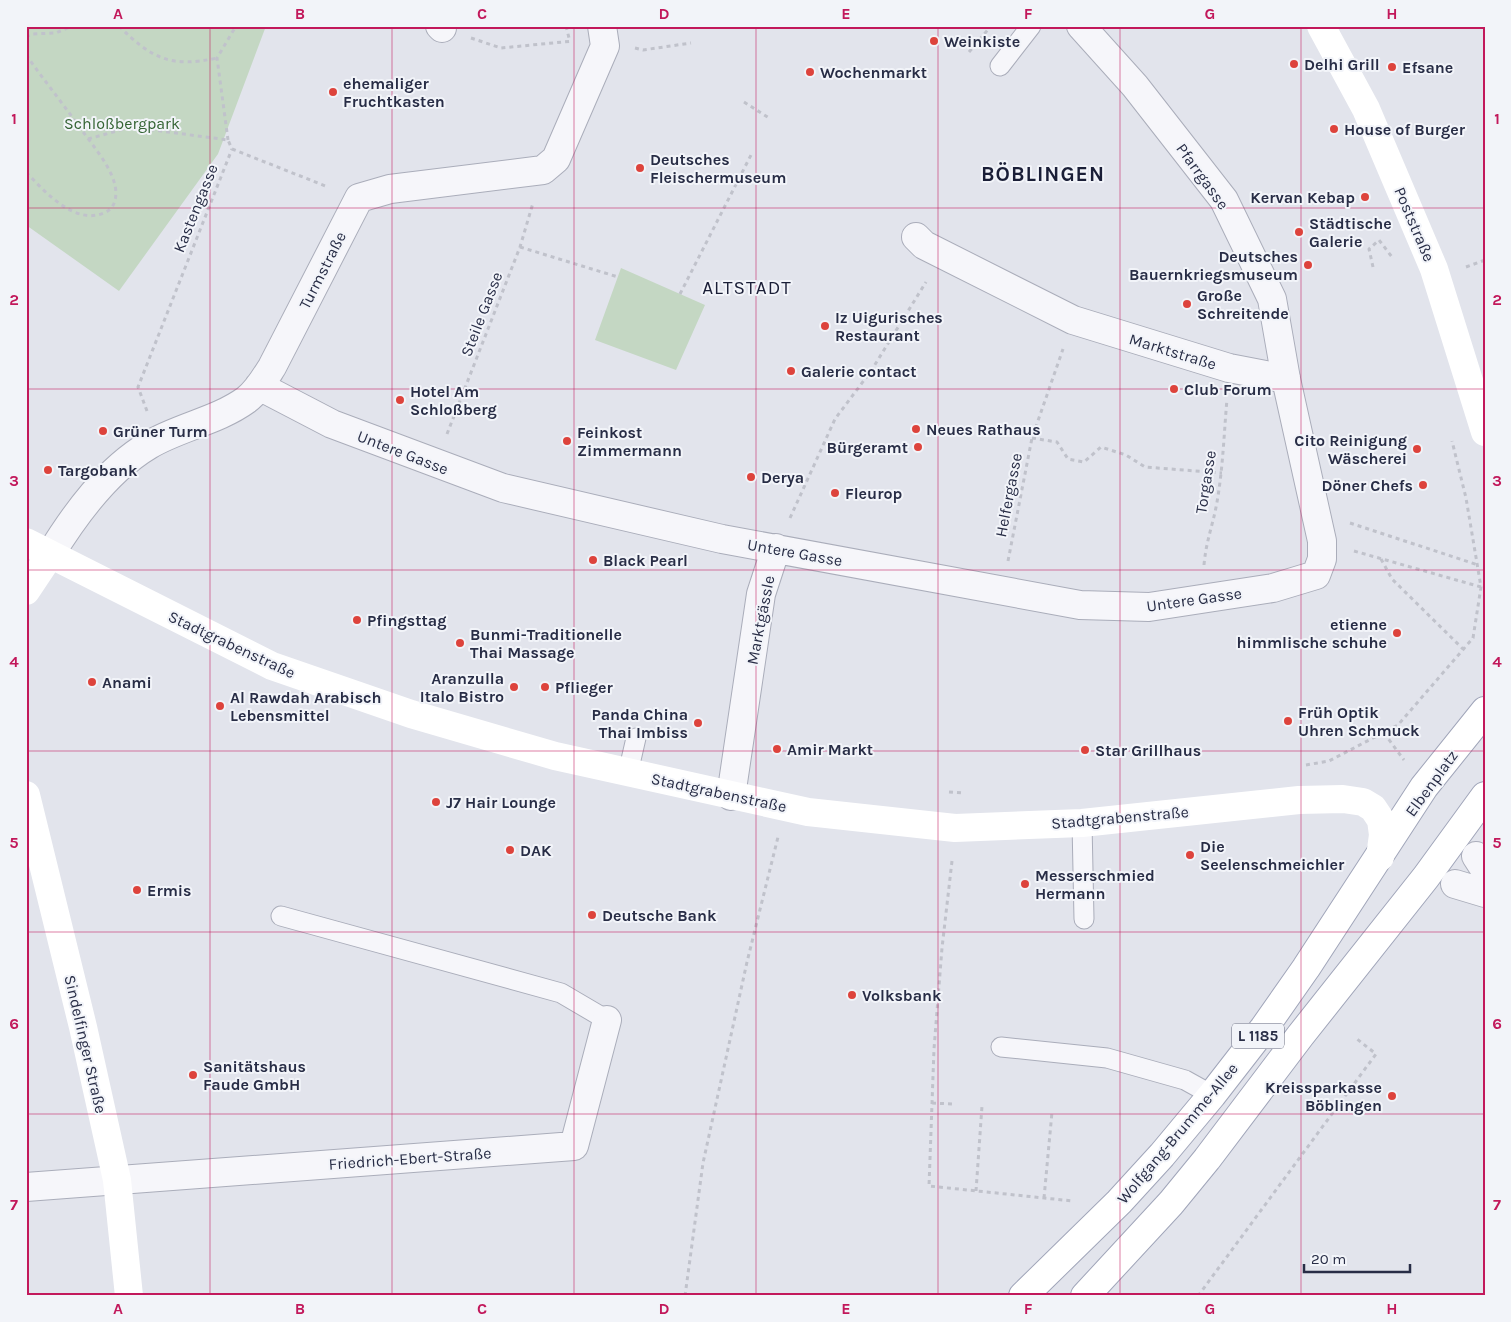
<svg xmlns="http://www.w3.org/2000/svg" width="1511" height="1322" font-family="Karla,sans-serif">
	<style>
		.green { fill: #c4d7c3 }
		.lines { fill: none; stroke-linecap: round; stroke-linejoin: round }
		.service-casing { stroke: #aaadba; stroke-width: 21 }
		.pedestrian-casing { stroke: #aaadba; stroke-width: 30 }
		.minor-casing { stroke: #aaadba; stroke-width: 30 }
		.primary-casing { stroke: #a0a5b9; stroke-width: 30 }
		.path { stroke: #c0c2cb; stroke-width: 3; stroke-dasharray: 4 4; stroke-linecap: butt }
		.service { stroke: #f6f6fa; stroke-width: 19 }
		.pedestrian { stroke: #f6f6fa; stroke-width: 28 }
		.minor { stroke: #f6f6fa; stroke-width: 28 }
		.secondary { stroke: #fff; stroke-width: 28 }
		.primary { stroke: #fff; stroke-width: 28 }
		.grid { fill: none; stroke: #c2185b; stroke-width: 1; stroke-opacity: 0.55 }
		.poi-dot { fill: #dd433c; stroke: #f2f4f9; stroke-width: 2 }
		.labels { text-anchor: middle; stroke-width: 4; stroke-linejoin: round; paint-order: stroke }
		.shield { fill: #f2f4f9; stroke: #65697c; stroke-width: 1 }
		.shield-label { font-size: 15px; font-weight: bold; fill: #282d46 }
		.poi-label { font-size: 16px; font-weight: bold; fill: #282d46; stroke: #f2f4f9; text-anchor: start }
		.park-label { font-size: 16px; fill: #346434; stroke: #f2f4f9 }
		.street-label { font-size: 16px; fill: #282d46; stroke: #f2f4f9 }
		.quarter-label { font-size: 19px; letter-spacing: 1px; fill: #1a1e37; stroke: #f2f4f9 }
		.district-label { font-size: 21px; font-weight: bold; letter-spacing: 1px; fill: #1a1e37; stroke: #f2f4f9 }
		.neatline { fill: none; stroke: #c2185b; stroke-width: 2 }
		.grid-label { font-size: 16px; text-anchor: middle; font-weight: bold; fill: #c2185b }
	</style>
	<rect width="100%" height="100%" fill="#e2e4ec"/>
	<!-- green -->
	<path class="green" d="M26,26h240l-48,128 -99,137 -93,-66z
		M621,268l84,37 -29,65 -81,-30z"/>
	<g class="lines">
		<defs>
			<path id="service" d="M1000,66l31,-40
				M628,773l8,-35
				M1082,823l2,96
				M281,916l280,77 46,27
				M1001,1047l106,11 78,22 27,15"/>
			<path id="pedestrian" d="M916,237l8,8 149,75 156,48 57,11
				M1476,856l9,14
				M1455,884l30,9"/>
			<path id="minor" d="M440,26l2,2
				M259,386l73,38 171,64 219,51 358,66 69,2 124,-19 43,-13 6,-16v-18l-36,-162 -14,-80 -48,-99 -89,-114 -54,-60
				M50,555c25,-41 57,-85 99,-110 30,-18 68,-24 97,-45 11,-8 19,-22 26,-33l87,-169 31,-9 153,-19 13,-11 49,-113 -3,-20
				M731,796l30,-202 15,-46
				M26,1187l548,-41 33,-126"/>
			<path id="primary" d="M1023,1296l96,-94 43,-47 50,-60 52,-67 42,-60 118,-181 61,-76
				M1085,1296l86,-93 36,-44 93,-123 126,-159 59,-81"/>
		</defs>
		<!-- service casing -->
		<use href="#service" class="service-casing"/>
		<!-- pedestrian casing -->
		<use href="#pedestrian" class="pedestrian-casing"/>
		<!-- minor casing -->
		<use href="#minor" class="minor-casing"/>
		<!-- primary casing -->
		<use href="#primary" class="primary-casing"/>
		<!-- path -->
		<path class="path" d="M119,26c33,33 52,42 98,32
			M566,26l3,12
			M26,37l6,-3 24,-1 16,-7
			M471,38l30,10 72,-7
			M635,48l8,2 48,-7
			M969,52l22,-26
			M26,55c18,25 37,49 55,74 12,17 29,36 34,56 2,10 1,22 -9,27 -30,15 -61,-20 -80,-40
			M744,102l25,16
			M88,139l43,-12 97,13 4,9
			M228,140l-11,-82 19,-32
			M232,149l96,38
			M520,247l98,30
			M1373,267l-4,-18 10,-9 13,17
			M1466,267l19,-7
			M680,294l71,-139
			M147,411l-9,-24 94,-238
			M447,434l73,-187 13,-44
			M1032,438l25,4 11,17 16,3 17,-15 25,8 19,12 77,6
			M790,518l45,-99 36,-48 55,-89
			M1350,523l128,42
			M1354,551l127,36
			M1381,559l11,20 71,70
			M1008,561l24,-123 31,-89
			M1204,565c2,-24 9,-40 13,-63 6,-34 7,-69 10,-103
			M1384,733l20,27
			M1306,765l23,-4 69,-36 75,-87 8,-51 -15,-89 -14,-57
			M949,792l14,1
			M952,861l-10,87 -8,101 -5,137 144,15
			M932,1103l20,1
			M976,1191l6,-85
			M1044,1198l8,-86
			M685,1296l18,-133 44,-201 31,-125
			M1198,1296l178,-242 -19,-15"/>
		<!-- service -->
		<use href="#service" class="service"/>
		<!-- pedestrian -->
		<use href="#pedestrian" class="pedestrian"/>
		<!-- minor -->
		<use href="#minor" class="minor"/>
		<!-- secondary -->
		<path class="secondary" d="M1321,26l45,83 68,160 51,163
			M26,542l246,124 139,48 144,42 253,56 147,16 127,-5 217,-23 44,-1 20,3 10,6 8,12 2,15 -3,22
			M26,591l24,-36
			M26,795l57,232 34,153 12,116"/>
		<!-- primary -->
		<use href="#primary" class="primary"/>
	</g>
	<!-- grid -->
	<path class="grid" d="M210,26v1270M392,26v1270M574,26v1270M756,26v1270M938,26v1270M1120,26v1270M1301,26v1270M26,208h1459M26,389h1459M26,570h1459M26,751h1459M26,932h1459M26,1114h1459"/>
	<!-- markers -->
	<g class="poi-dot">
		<circle cx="934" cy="41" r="5"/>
		<circle cx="1294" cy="64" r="5"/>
		<circle cx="1392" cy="67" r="5"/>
		<circle cx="810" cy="72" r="5"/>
		<circle cx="333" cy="92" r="5"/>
		<circle cx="1334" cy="129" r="5"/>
		<circle cx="640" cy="168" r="5"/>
		<circle cx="1365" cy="197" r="5"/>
		<circle cx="1299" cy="232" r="5"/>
		<circle cx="1308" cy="265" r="5"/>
		<circle cx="1187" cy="304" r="5"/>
		<circle cx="825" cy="326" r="5"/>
		<circle cx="791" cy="371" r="5"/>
		<circle cx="1174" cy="389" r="5"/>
		<circle cx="400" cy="400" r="5"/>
		<circle cx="916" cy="429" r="5"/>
		<circle cx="103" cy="431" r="5"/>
		<circle cx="567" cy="441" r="5"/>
		<circle cx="918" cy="447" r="5"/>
		<circle cx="1417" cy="449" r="5"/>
		<circle cx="48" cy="470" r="5"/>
		<circle cx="751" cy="477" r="5"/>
		<circle cx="1423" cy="485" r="5"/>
		<circle cx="835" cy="493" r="5"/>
		<circle cx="593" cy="560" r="5"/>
		<circle cx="357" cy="620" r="5"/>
		<circle cx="1397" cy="633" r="5"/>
		<circle cx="460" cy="643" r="5"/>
		<circle cx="92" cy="682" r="5"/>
		<circle cx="514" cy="687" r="5"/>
		<circle cx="545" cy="687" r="5"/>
		<circle cx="220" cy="706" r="5"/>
		<circle cx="1288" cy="721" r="5"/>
		<circle cx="698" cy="723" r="5"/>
		<circle cx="777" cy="749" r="5"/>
		<circle cx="1085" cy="750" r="5"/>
		<circle cx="436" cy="802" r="5"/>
		<circle cx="510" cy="850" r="5"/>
		<circle cx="1190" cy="855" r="5"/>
		<circle cx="1025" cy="884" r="5"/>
		<circle cx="137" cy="890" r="5"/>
		<circle cx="592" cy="915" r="5"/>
		<circle cx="852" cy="995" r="5"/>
		<circle cx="193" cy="1075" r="5"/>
		<circle cx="1392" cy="1096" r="5"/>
	</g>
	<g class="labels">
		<!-- shield labels -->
		<rect class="shield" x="1232" y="1023.5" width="52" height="25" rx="4"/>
		<g class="shield-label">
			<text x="1258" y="1041">L 1185</text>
		</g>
		<!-- poi labels -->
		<g class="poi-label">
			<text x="944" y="47">Weinkiste</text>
			<text x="1304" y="70">Delhi Grill</text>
			<text x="1402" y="73">Efsane</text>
			<text x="820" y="78">Wochenmarkt</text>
			<text x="343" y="89">ehemaliger<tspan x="343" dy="18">Fruchtkasten</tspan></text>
			<text x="1344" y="135">House of Burger</text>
			<text x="650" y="165">Deutsches<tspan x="650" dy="18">Fleischermuseum</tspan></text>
			<text x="1355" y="203" text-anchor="end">Kervan Kebap</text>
			<text x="1309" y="229">Städtische<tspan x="1309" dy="18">Galerie</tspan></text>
			<text x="1298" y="262" text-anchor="end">Deutsches<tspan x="1298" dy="18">Bauernkriegsmuseum</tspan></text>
			<text x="1197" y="301">Große<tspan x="1197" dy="18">Schreitende</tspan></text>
			<text x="835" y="323">Iz Uigurisches<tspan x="835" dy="18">Restaurant</tspan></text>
			<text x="801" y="377">Galerie contact</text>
			<text x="1184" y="395">Club Forum</text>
			<text x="410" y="397">Hotel Am<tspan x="410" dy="18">Schloßberg</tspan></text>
			<text x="926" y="435">Neues Rathaus</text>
			<text x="113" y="437">Grüner Turm</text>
			<text x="577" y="438">Feinkost<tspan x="577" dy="18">Zimmermann</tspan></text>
			<text x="1407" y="446" text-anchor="end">Cito Reinigung<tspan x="1407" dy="18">Wäscherei</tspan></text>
			<text x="908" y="453" text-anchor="end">Bürgeramt</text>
			<text x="58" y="476">Targobank</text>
			<text x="761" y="483">Derya</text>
			<text x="1413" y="491" text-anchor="end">Döner Chefs</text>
			<text x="845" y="499">Fleurop</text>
			<text x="603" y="566">Black Pearl</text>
			<text x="367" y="626">Pfingsttag</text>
			<text x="1387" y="630" text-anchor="end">etienne<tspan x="1387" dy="18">himmlische schuhe</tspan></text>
			<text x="470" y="640">Bunmi-Traditionelle<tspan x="470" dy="18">Thai Massage</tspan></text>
			<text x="504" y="684" text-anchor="end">Aranzulla<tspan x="504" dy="18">Italo Bistro</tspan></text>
			<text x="102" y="688">Anami</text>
			<text x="555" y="693">Pflieger</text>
			<text x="230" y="703">Al Rawdah Arabisch<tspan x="230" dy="18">Lebensmittel</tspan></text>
			<text x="1298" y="718">Früh Optik<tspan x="1298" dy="18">Uhren Schmuck</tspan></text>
			<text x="688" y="720" text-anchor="end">Panda China<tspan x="688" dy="18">Thai Imbiss</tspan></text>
			<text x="787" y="755">Amir Markt</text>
			<text x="1095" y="756">Star Grillhaus</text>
			<text x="446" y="808">J7 Hair Lounge</text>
			<text x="1200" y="852">Die<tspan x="1200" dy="18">Seelenschmeichler</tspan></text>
			<text x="520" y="856">DAK</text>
			<text x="1035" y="881">Messerschmied<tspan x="1035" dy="18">Hermann</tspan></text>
			<text x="147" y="896">Ermis</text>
			<text x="602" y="921">Deutsche Bank</text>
			<text x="862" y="1001">Volksbank</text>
			<text x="203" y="1072">Sanitätshaus<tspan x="203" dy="18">Faude GmbH</tspan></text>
			<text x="1382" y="1093" text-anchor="end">Kreissparkasse<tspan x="1382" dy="18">Böblingen</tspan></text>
		</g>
		<!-- park labels -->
		<g class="park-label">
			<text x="122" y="129">Schloßbergpark</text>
		</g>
		<!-- street labels -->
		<g class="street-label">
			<text transform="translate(1203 176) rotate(54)" y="6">Pfarrgasse</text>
			<text transform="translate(195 208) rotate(-68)" y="6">Kastengasse</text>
			<text transform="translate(1415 224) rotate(67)" y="6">Poststraße</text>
			<text transform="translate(322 270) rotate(-63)" y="6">Turmstraße</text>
			<text transform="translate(481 314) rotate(-69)" y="6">Steile Gasse</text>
			<text transform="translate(1173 351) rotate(17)" y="6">Marktstraße</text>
			<text transform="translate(403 452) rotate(21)" y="6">Untere Gasse</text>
			<text transform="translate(1205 482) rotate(-81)" y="6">Torgasse</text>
			<text transform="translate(1008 495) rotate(-79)" y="6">Helfergasse</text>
			<text transform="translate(795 552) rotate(10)" y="6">Untere Gasse</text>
			<text transform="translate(1194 599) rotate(-8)" y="6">Untere Gasse</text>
			<text transform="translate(760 620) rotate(-79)" y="6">Marktgässle</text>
			<text transform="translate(232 644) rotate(25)" y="6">Stadtgrabenstraße</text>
			<text transform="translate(1431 783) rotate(-54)" y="6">Elbenplatz</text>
			<text transform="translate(719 792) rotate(12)" y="6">Stadtgrabenstraße</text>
			<text transform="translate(1120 817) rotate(-5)" y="6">Stadtgrabenstraße</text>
			<text transform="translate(86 1044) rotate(77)" y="6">Sindelfinger Straße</text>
			<text transform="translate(1177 1133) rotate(-50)" y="6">Wolfgang-Brumme-Allee</text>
			<text transform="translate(410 1158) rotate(-4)" y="6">Friedrich-Ebert-Straße</text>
		</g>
		<!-- quarter labels -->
		<g class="quarter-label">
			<text x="747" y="294">ALTSTADT</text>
		</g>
		<!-- district labels -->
		<g class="district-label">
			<text x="1043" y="181">BÖBLINGEN</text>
		</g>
	</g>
	<!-- border -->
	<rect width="1511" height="1322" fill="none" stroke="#f2f4f9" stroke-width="55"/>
	<!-- scale -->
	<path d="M1304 1264v8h106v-8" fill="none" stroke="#282d46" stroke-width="2.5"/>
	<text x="1311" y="1264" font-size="15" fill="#282d46" stroke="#f2f4f9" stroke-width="4" paint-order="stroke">20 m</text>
	<rect x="28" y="28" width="1456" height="1266" class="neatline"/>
	<g class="grid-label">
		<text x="118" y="19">A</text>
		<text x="300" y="19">B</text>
		<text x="482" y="19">C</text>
		<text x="664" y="19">D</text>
		<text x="846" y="19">E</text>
		<text x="1028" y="19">F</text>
		<text x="1210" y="19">G</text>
		<text x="1392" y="19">H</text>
		<text x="14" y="124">1</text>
		<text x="1497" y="124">1</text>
		<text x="14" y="305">2</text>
		<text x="1497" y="305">2</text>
		<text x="14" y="486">3</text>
		<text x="1497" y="486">3</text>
		<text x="14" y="667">4</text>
		<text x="1497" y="667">4</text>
		<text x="14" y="848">5</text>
		<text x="1497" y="848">5</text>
		<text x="14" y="1029">6</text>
		<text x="1497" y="1029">6</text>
		<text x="14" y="1210">7</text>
		<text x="1497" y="1210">7</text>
		<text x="118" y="1314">A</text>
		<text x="300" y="1314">B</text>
		<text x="482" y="1314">C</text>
		<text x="664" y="1314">D</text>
		<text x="846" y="1314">E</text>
		<text x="1028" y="1314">F</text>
		<text x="1210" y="1314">G</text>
		<text x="1392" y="1314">H</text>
	</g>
</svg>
